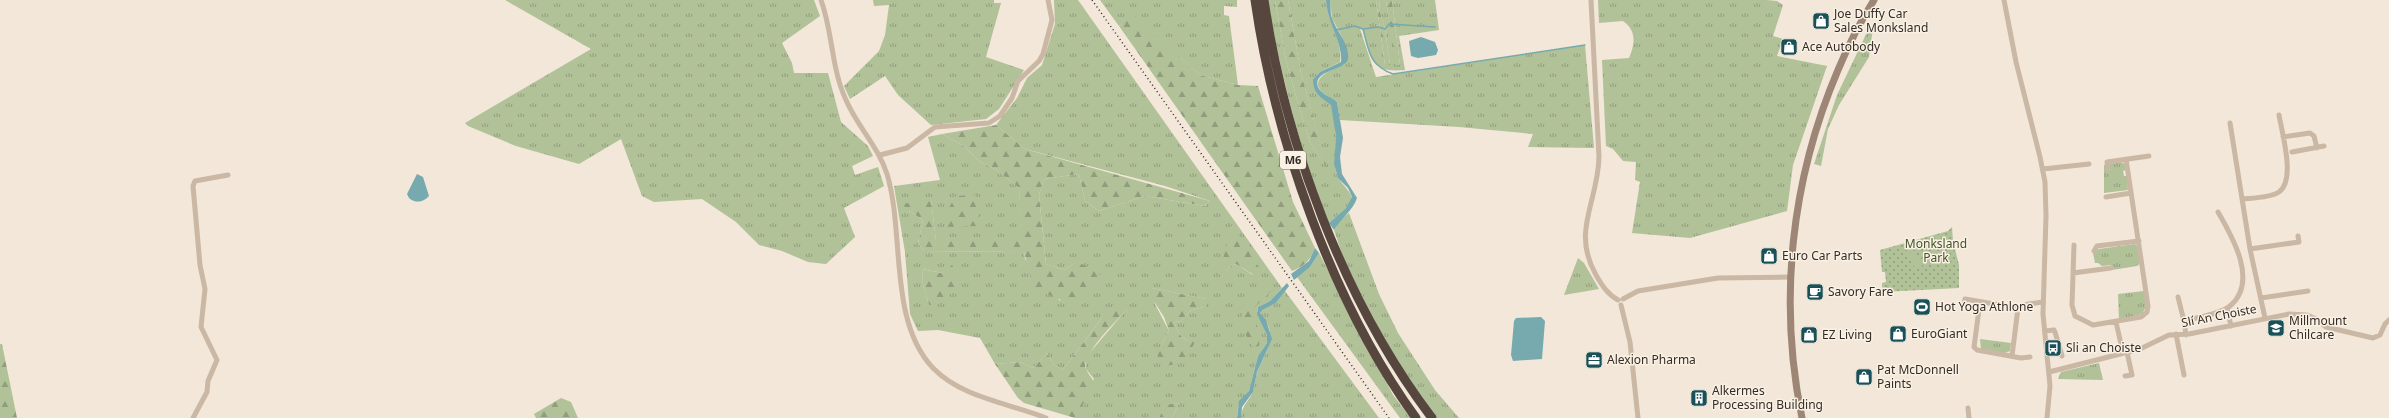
<svg xmlns="http://www.w3.org/2000/svg" width="2389" height="418" font-family="'Noto Sans',sans-serif">
	<style>
		.grass { fill: url(#grass-tufts); fill-rule: evenodd }
		.forest { fill: url(#forest-firs) }
		.park { fill: url(#park-dots) }
		.pitch { fill: #b1c198 }
		.water { fill: #76aaaf }
		.lines { fill: none; stroke-linecap: round; stroke-linejoin: round }
		.stream { stroke: #76aaaf; stroke-width: 1.5 }
		.minor { stroke: #cab7a4; stroke-width: 5 }
		.secondary { stroke: #9d8675; stroke-width: 7 }
		.motorway { stroke: #56463d; stroke-width: 9 }
		.rail { stroke: #352b26; stroke-width: 1.5; stroke-dasharray: 1 3; stroke-linecap: butt }
		.labels { text-anchor: middle; stroke-width: 3; stroke-linejoin: round; paint-order: stroke }
		.shield { fill: #f9f1e4; stroke: #70665f; stroke-width: 1 }
		.shield-label { font-size: 11px; font-weight: bold; fill: #352b26 }
		.poi-label { font-size: 12px; fill: #352b26; stroke: #f9f1e4; text-anchor: start }
		.park-label { font-size: 12px; fill: #425429; stroke: #f9f1e4 }
		.street-label { font-size: 12px; fill: #352b26; stroke: #f9f1e4 }
	</style>
	<defs>
		<pattern id="grass-tufts" width="24" height="20" patternUnits="userSpaceOnUse"><rect width="24" height="20" fill="#b1c198"/><path d="M3 7l-1-3M5 7V3M7 7l1-3M15 17l-1-3M17 17v-4M19 17l1-3" fill="none" stroke="#919d7c"/></pattern>
		<pattern id="forest-firs" width="22" height="20" patternUnits="userSpaceOnUse"><rect width="22" height="20" fill="#b1c198"/><path d="M5 1l3.5 6h-7zM16 11l3.5 6h-7z" fill="#919d7c"/></pattern>
		<pattern id="park-dots" width="8" height="8" patternUnits="userSpaceOnUse"><rect width="8" height="8" fill="#b1c198"/><path d="M2 2h.1M6 6h.1" fill="none" stroke="#919d7c" stroke-width="1.8" stroke-linecap="round"/></pattern>
	</defs>
	<rect width="100%" height="100%" fill="#f2e7d8"/>
	<!-- grass -->
	<path class="grass" d="M505,0h309l6,16 -38,27 10,20 2,10h34l13,49 27,24 5,10 -21,10 3,9 23,-8 6,19 -40,22 11,29 -29,27 -18,-2 -26,-11 -23,-6 -23,-23 -34,-23 -48,3 -12,-6 -21,-57 -42,25 -63,-18 -48,-20 -3,-3 126,-74z
		M873,0h121v3h7l-15,54 38,13 -25,39 -13,10 -55,6 -33,-30 -13,-19 -35,23 -6,-13 35,-35 6,-16 4,-30 -15,1z
		M1054,0h24l204,288 -12,13 -12,6 -1,4 10,24v8l-9,13 -9,35 -11,16 -1,11h-65l7,-15 -14,3 -6,12h-84l19,-39 -8,-10v-12l41,-48 -26,10 -38,51 -9,-5 -7,-12 -14,15 -13,-6 -25,2 -15,-26 -42,-8 -20,1 -8,-17 -5,-62 -11,-66 46,-6 -12,-43 14,-3 22,12 16,16 17,8 22,18 4,53h-87l-5,-41 -22,11 14,9 -5,23 6,8 100,1 1,7 35,42 14,-38 -9,7 -19,-6 -7,-69 5,-16 35,-5 6,27 14,10 46,-15 60,10 5,-5 -45,-15 -140,-37 -29,-24 21,-27 10,-20 15,-13 13,-41zM1232,225l21,50 -17,-11 -6,2 -8,11zM922,269l21,4 -14,32 -6,-20zM1152,288l54,11v7l-16,5 -9,10 -7,1c5,12 8,18 21,21l-34,2 8,-14 -14,-27z
		M1100,0h137v7l-13,-1v9l5,1 9,69 -38,-10 -70,-62 -11,13z
		M1267,0h8l11,61 14,49 10,32 16,24 -25,-93 -13,-73h38c1,21 17,41 14,62l-20,10 -7,7c-1,14 7,18 18,25 3,12 5,22 5,34 0,13 -4,26 2,39 4,8 11,12 14,21l-6,10 -17,15c-30,-72 -47,-147 -62,-223z
		M1330,0h46l9,65h5l-5,-36 -6,-20 1,-9h6l10,65h4l-8,-65h43l4,30 -40,6 6,34c-35,3 -34,-11 -42,-40l-3,-1 16,48 209,-32 9,103 -66,-1 5,-13 -74,-7 -119,-7 -3,-18c-5,-4 -12,-7 -16,-11 -12,-14 15,-23 24,-27l-3,-27 -10,-19z
		M1598,0h169l10,1 6,4 -10,31 10,3 -6,17 50,10 -34,99 -6,46 -97,27 -58,-5 8,-51 -5,-2 1,-18 -13,-1 -10,-12 -7,-3 -4,-86 27,-2c6,-14 8,-27 -6,-37l-24,2z
		M1870,26l3,2 -4,29 -30,48 -11,24 -7,37 -7,-2 23,-69z
		M2121,162l4,2 1,6 -3,1 1,5h3l1,14 -24,3v-28z
		M1349,213l30,81 19,39 37,57 24,28h-23l-46,-68 -45,-87 -11,-33 5,-9z
		M2135,244l3,3 2,16 -3,3 -25,4 -1,-5 -9,1 -4,-3h-3l-2,-10 6,-4z
		M1319,253l74,142 18,23h-11l-103,-141 13,-10z
		M1578,258l6,5 15,26 -35,6z
		M1285,291l94,127h-138c1,-14 8,-16 12,-27 2,-6 2,-13 4,-18 9,-24 23,-37 3,-60l1,-3 15,-7z
		M2144,291l2,16 -4,7 -23,6 -1,-26z
		M1980,339l31,4 -1,8 -5,2 -24,-4z
		M2099,363l4,17 -45,-1 3,-7z"/>
	<!-- forest -->
	<path class="forest" d="M1275,0h13l13,73 26,95 -17,-26 -10,-32 -14,-49z
		M1376,0h4l-1,9 6,20 5,36h-5z
		M1386,0h6l8,65h-5z
		M1130,12l70,63 38,10 20,1 35,116 22,46c-5,12 -10,18 -23,23l-173,-245z
		M996,125l29,24 185,52 -5,5 -60,-10 -46,15 -14,-10 -6,-27 -35,5 -5,16 7,69 19,6 9,-7 11,2 16,11c-28,31 -32,31 -68,10l-9,-34 -100,-1 -6,-8 5,-23 -14,-9 -7,-7 29,-5 5,42h86l-3,-53 -22,-18 -17,-8 -16,-16 -22,-12z
		M975,195l3,13v18l-31,1 -2,-13 11,-18z
		M1232,225l30,47 -8,3 -18,-11 -6,2 -8,11 -3,-3z
		M952,265l7,12v7l-23,20 -7,1 -6,-20 -1,-16 20,4z
		M1152,288l54,11v7l-16,5 -9,10 -7,1c5,12 8,19 21,20 -8,15 -14,25 -33,23l-5,-7 4,-13 8,-14 -5,-14 -14,-22z
		M1266,288l6,2 -19,19v10l7,12 -1,15 -6,1c-5,-8 -10,-15 -11,-24 -3,-13 11,-32 24,-35z
		M1113,309h14c-9,11 -47,46 -41,60 3,7 9,12 11,19l-9,7 -13,23 -51,-15 -6,-5 -23,-34 25,-2 13,6 14,-15 7,12 9,5 38,-51z
		M0,344h2l15,74h-17z
		M561,398l10,4 7,16h-42l-2,-4z
		M1179,403l-7,15h-13l6,-13z"/>
	<!-- park -->
	<path class="park" d="M1952,227l1,14 6,24v23l-77,4v-9l4,-1 -1,-10h-3l-2,-22 68,-19z"/>
	<!-- pitch -->
	<path class="pitch" d="M1908,250l6,2 4,6 4,3v7h-7l-10,-15z"/>
	<!-- water -->
	<path class="water" d="M1326,0h4c1,6 0,13 2,18 4,13 18,26 16,41 -2,12 -39,11 -29,30 4,6 13,8 18,13l6,36 -3,19 2,17 15,24c-5,14 -16,20 -23,32l-5,-7 17,-15 6,-11 -4,-9 -10,-10 -4,-14 2,-28 -5,-31c-11,-8 -19,-12 -18,-26l7,-7 21,-10c2,-19 -14,-40 -15,-62z
		M1421,37l14,5 3,8 -2,5 -18,3 -7,-2 -2,-15z
		M417,174l6,3 6,19c-5,6 -13,8 -20,2l-2,-4z
		M1315,248l4,5 -9,14 -16,13 -3,-6 18,-13z
		M1287,283l2,3 -13,17 -14,7 -2,3 6,7 6,19 -15,33 -4,20 -11,15 -1,11h-4l2,-17 10,-10 9,-35 9,-13v-8l-10,-21 1,-7 12,-6z
		M1541,317l4,4 -3,38 -29,2 -2,-6 3,-34 2,-3z"/>
	<g class="lines">
		<!-- stream -->
		<path class="stream" d="M1363,29l15,-2 7,2 4,-5 46,3
			M1336,30l19,-4 8,3c6,22 6,36 30,45l192,-29"/>
		<!-- minor -->
		<path class="minor" d="M821,0c12,33 10,68 25,100 11,26 32,46 41,74 18,59 1,147 46,194 29,30 76,35 113,50
			M1591,0l8,157c-1,46 -28,74 -3,118 6,10 11,19 22,25
			M2004,0l12,62 24,95 5,25 1,34 -3,98 7,72 -3,32
			M2230,123l20,126 15,69
			M2283,137l27,-4 4,3 3,12
			M2292,152l32,-6
			M880,155l27,-7 28,-21 54,-4 11,-7 12,-18 6,-17 21,-20 4,-7 9,-34 -4,-20
			M2043,169l46,-5
			M2108,169l-1,-7 42,-6
			M2106,197l25,-4
			M2242,199c10,-1 28,-1 37,-7 17,-12 3,-59 0,-77
			M2074,245l-2,60 3,11 18,9 48,-8 6,-5 1,-6 -22,-147
			M2250,249l49,-7 -1,-6
			M2094,251l3,-5 42,-5
			M2073,273l38,-5
			M2178,297l6,24
			M2261,298l47,-7
			M1623,299l15,-8 80,-13 72,-1
			M1980,302l-6,45 3,3 44,8 9,-1
			M1621,305l9,37 8,76
			M1964,305l1,-6 53,9 10,-4 15,-2
			M2227,308l4,18
			M2116,322l7,31
			M2045,331l9,-1 1,2 7,24
			M2176,334l8,41
			M2186,335l-2,-14c13,-4 35,-6 46,-15 29,-24 2,-70 -12,-94
			M2012,356l6,-48
			M2049,372l91,-23 29,-14 20,-1 100,-20 18,1 9,4 10,8 47,11 7,-3 5,-11 4,-4
			M2125,376l7,-1 -5,-23
			M1968,408l1,10
			M193,418l14,-26 1,-11 9,-21 -16,-33 4,-38 -5,-24 -7,-79 2,-5 33,-6"/>
		<!-- secondary -->
		<path class="secondary" d="M1802,418c-24,-117 -11,-238 36,-348 10,-24 22,-48 36,-70"/>
		<!-- motorway -->
		<path class="motorway" d="M1255,0c20,140 78,304 161,418
			M1264,0c21,143 80,302 168,418"/>
		<!-- rail -->
		<path class="rail" d="M1092,0l297,418"/>
	</g>
	<!-- icons -->
	<defs>
		<symbol id="shop-square" viewBox="-11 -11 22 22"><rect x="-9" y="-9" width="18" height="18" rx="4" fill="#1a5057" stroke="#f9f1e4"/><path d="M-5-2.5h2.3a2.7 3.5 0 0 1 5.4 0H5L5.5 6h-11ZM-1.5-2.5h3a1.5 2.3 0 0 0-3 0Z" fill="#fff"/></symbol>
		<symbol id="cafe-square" viewBox="-11 -11 22 22"><rect x="-9" y="-9" width="18" height="18" rx="4" fill="#1a5057" stroke="#f9f1e4"/><path d="M-5.5-4.5H6V0H3Q3 3.5 0 3.5H-2.5Q-5.5 3.5-5.5 0ZM3-3.2v2h1.7v-2ZM-6 4.5H4V6H-6Z" fill="#fff"/></symbol>
		<symbol id="stadium-square" viewBox="-11 -11 22 22"><rect x="-9" y="-9" width="18" height="18" rx="4" fill="#1a5057" stroke="#f9f1e4"/><path d="M0-5a6.5 5 0 1 0 0 10a6.5 5 0 1 0 0-10ZM-3.5-1.8h7v3.6h-7Z" fill="#fff"/></symbol>
		<symbol id="school-square" viewBox="-11 -11 22 22"><rect x="-9" y="-9" width="18" height="18" rx="4" fill="#1a5057" stroke="#f9f1e4"/><path d="M0-5L7-2L0 1L-7-2ZM-4 1L0 2.5L4 1V4Q0 6-4 4Z" fill="#fff"/></symbol>
		<symbol id="bus-square" viewBox="-11 -11 22 22"><rect x="-9" y="-9" width="18" height="18" rx="4" fill="#1a5057" stroke="#f9f1e4"/><path d="M-5-6H5V4H4V6H2V4H-2V6H-4V4H-5ZM-3.5-4V0h7V-4ZM-3.5 1.2v1.5H-2V1.2ZM2 1.2v1.5H3.5V1.2Z" fill="#fff"/></symbol>
		<symbol id="office-square" viewBox="-11 -11 22 22"><rect x="-9" y="-9" width="18" height="18" rx="4" fill="#1a5057" stroke="#f9f1e4"/><path d="M-6-3h4V-5.5h4V-3h4V5H-6ZM-1-4.5V-3h2v-1.5ZM-6 0V1H6V0Z" fill="#fff"/></symbol>
		<symbol id="building-square" viewBox="-11 -11 22 22"><rect x="-9" y="-9" width="18" height="18" rx="4" fill="#1a5057" stroke="#f9f1e4"/><path d="M-4-6H4V6H1V3H-1V6H-4ZM-2.5-4.3h1.7v1.8h-1.7ZM.8-4.3h1.7v1.8H.8ZM-2.5-1h1.7V.8h-1.7ZM.8-1h1.7V.8H.8Z" fill="#fff"/></symbol>
	</defs>
	<g fill-rule="evenodd">
		<use href="#shop-square" x="1811" y="11" width="20" height="20"/>
		<use href="#shop-square" x="1779" y="37" width="20" height="20"/>
		<use href="#shop-square" x="1759" y="246" width="20" height="20"/>
		<use href="#cafe-square" x="1805" y="282" width="20" height="20"/>
		<use href="#stadium-square" x="1912" y="297" width="20" height="20"/>
		<use href="#school-square" x="2266" y="318" width="20" height="20"/>
		<use href="#shop-square" x="1888" y="324" width="20" height="20"/>
		<use href="#shop-square" x="1799" y="325" width="20" height="20"/>
		<use href="#bus-square" x="2043" y="338" width="20" height="20"/>
		<use href="#office-square" x="1584" y="350" width="20" height="20"/>
		<use href="#shop-square" x="1854" y="367" width="20" height="20"/>
		<use href="#building-square" x="1689" y="388" width="20" height="20"/>
	</g>
	<g class="labels">
		<!-- shield labels -->
		<rect class="shield" x="1280" y="151" width="26" height="18" rx="3"/>
		<g class="shield-label">
			<text x="1293" y="164">M6</text>
		</g>
		<!-- poi labels -->
		<g class="poi-label">
			<text x="1834" y="18">Joe Duffy Car<tspan x="1834" dy="14">Sales Monksland</tspan></text>
			<text x="1802" y="51">Ace Autobody</text>
			<text x="1782" y="260">Euro Car Parts</text>
			<text x="1828" y="296">Savory Fare</text>
			<text x="1935" y="311">Hot Yoga Athlone</text>
			<text x="2289" y="325">Millmount<tspan x="2289" dy="14">Chilcare</tspan></text>
			<text x="1911" y="338">EuroGiant</text>
			<text x="1822" y="339">EZ Living</text>
			<text x="2066" y="352">Sli an Choiste</text>
			<text x="1607" y="364">Alexion Pharma</text>
			<text x="1877" y="374">Pat McDonnell<tspan x="1877" dy="14">Paints</tspan></text>
			<text x="1712" y="395">Alkermes<tspan x="1712" dy="14">Processing Building</tspan></text>
		</g>
		<!-- park labels -->
		<g class="park-label">
			<text x="1936" y="248">Monksland<tspan x="1936" dy="14">Park</tspan></text>
		</g>
		<!-- street labels -->
		<g class="street-label">
			<text transform="translate(2219 316) rotate(-11)" y="4">Slí An Choiste</text>
		</g>
	</g>
</svg>
